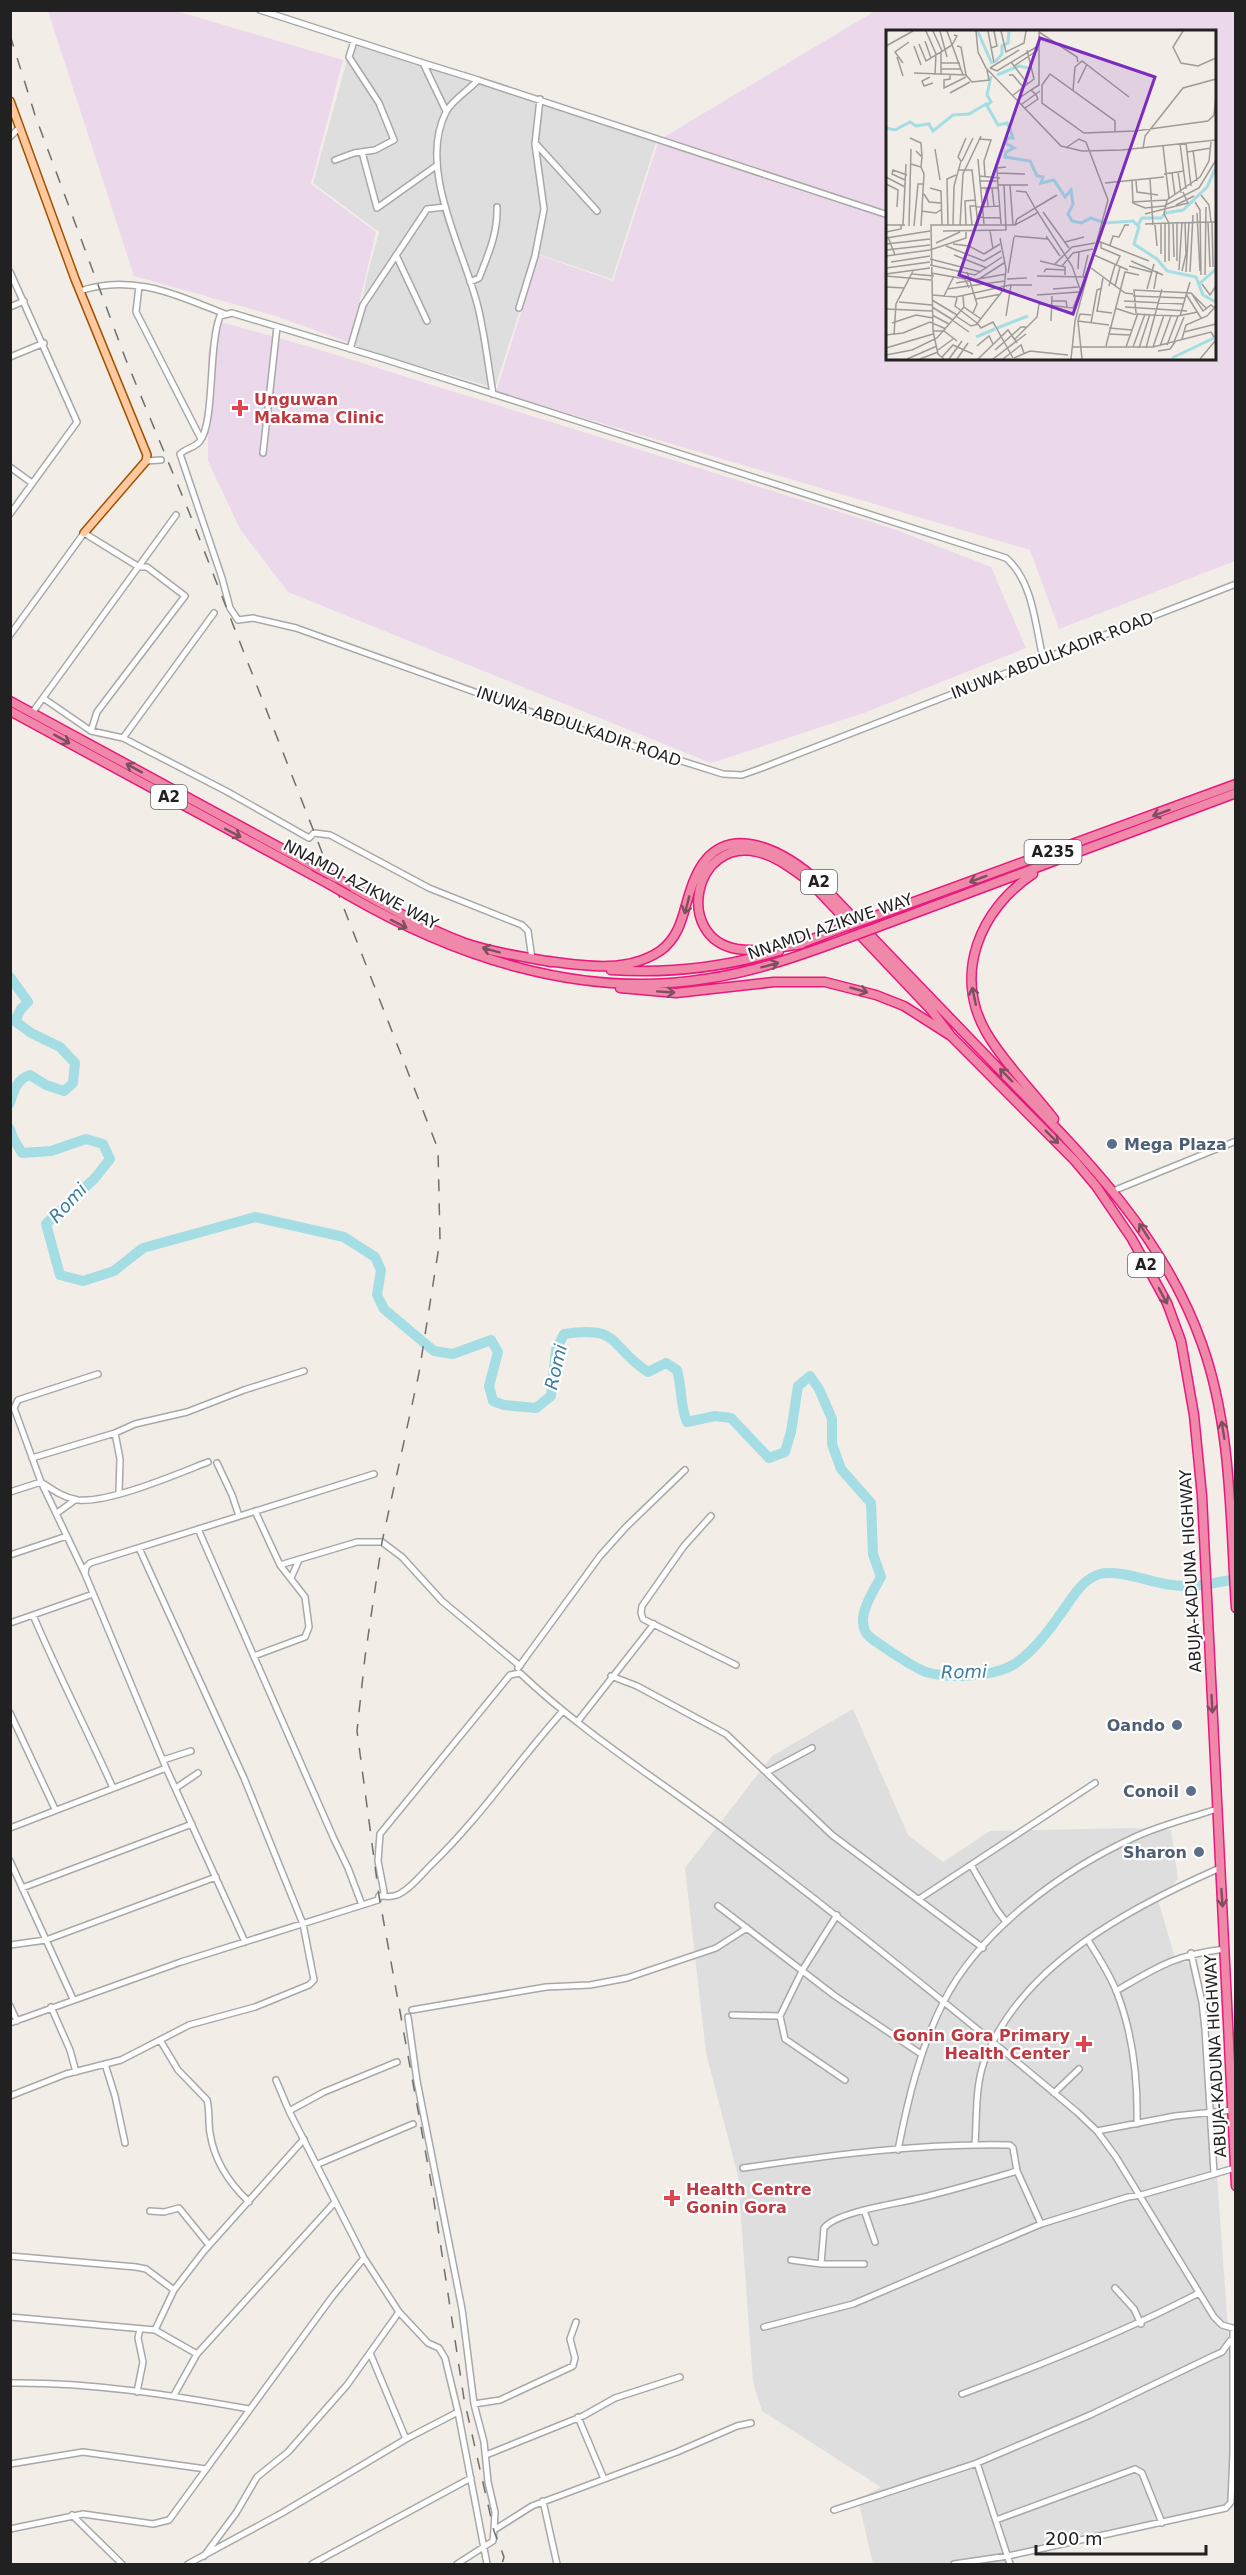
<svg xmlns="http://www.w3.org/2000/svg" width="1246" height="2575" font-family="'DejaVu Sans',sans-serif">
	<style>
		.residential { fill: #dfdede }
		.industrial { fill: #ecd8eb; fill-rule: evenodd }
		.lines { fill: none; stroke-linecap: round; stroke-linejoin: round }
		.river { stroke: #a4dde3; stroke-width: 10 }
		.minor-casing { stroke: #a8a8a8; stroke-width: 8 }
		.major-casing { stroke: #9e5400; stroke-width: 10 }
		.highway-casing { stroke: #eb187d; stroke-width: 11 }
		.minor { stroke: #fff; stroke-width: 5 }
		.major { stroke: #ffc89f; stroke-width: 7 }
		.highway { stroke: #ef88a9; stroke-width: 8 }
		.rail { stroke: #6f6f6f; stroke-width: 1.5; stroke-dasharray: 12 12; stroke-linecap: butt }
		.highway-bridge-casing { stroke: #eb187d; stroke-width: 11; stroke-linecap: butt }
		.highway-bridge { stroke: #ef88a9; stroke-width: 8 }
		.oneway { stroke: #7e4f5e }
		.health-dot { fill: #e0444e; stroke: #fff; stroke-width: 2 }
		.service-dot { fill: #5c6f8a; stroke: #fff; stroke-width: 2 }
		.labels { text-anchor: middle; stroke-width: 4.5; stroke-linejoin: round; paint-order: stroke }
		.shield { fill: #fff; stroke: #646464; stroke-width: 1.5 }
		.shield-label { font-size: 15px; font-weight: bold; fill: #212121 }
		.health-label { font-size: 16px; font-weight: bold; fill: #be3a42; stroke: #fff; text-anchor: start }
		.street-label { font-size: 16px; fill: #212121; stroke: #fff }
		.service-label { font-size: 16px; font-weight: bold; fill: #4e5e75; stroke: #fff; text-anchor: end }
		.water-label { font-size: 18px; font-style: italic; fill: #3c7ca1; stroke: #fff }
		.inset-river { fill: none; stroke: #a4dde3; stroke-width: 3 }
		.inset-road { fill: none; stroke: #9e9b98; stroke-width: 1.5 }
		.view { fill: #7b2cbf; fill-opacity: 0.15; stroke: #7b2cbf; stroke-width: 3 }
		.inset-edge { fill: none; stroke: #212121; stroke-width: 3 }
	</style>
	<rect width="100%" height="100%" fill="#f2ede7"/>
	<!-- residential -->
	<path class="residential" d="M352,42l145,44 159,57 -44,136 -74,-25 -43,134 -140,-41 11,-67 13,-48 -66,-49z
		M853,1709l55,126 35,27 47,-31 142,-3 39,2 7,49 -20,21 17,58 22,9 18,180 14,196 1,161 -218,49 2,11h-141l-15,-65 23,-12 -119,-76 -9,-29 -15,-206 -32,-123 -21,-185 87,-112z"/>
	<!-- industrial -->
	<path class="industrial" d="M48,11h128l167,49 -32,124 65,48 -26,111 -74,-27 -142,-40z
		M875,11h360v550l-176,68 -29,-79 -534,-158 43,-137 74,26 46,-141zM888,32h326v326h-326z
		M217,321l97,27 580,181 97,38 35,81 -162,65 -153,50 -423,-171 -48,-63 -32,-68v-108z"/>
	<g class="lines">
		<!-- river -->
		<path class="river" d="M10,977l18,25 -7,7 -6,12 16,12 29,14 15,16 -2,20 -9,8 -18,-6 -16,-10c-13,4 -16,15 -20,28
			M10,1129l3,9 9,15 29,-2 35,-12 17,5 7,15 -15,19 -49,46 14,51 23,6 31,-10 29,-23 112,-31 89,20 31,20 6,13 -4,25 7,14 50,42 19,3 38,-14 7,12 -9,34 4,15 11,4 32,3 15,-12 5,-46 8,-16c57,-9 44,12 84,38l18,-9 11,7c5,17 3,36 10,52l28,-6 16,2 38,40 16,-6 6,-20 7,-46 12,-10 9,13 13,30v25l9,25 30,34 2,51 8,23c-9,16 -30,47 -9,62 12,8 41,29 54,33 24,7 69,5 90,-9 16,-11 32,-31 43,-47 11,-14 22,-37 41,-42 19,-5 52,9 72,11 22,3 42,-2 64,-6"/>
		<defs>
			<path id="minor" d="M260,10l163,53 23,48
				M423,63l55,17
				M10,137l9,-9
				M537,145l60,66
				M362,152l15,56 59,-42
				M335,160l19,-7 21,-3 19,-10 -15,-37 -30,-46 5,-16
				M396,255l31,66
				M10,272l67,150 -67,92
				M470,282l9,-4c9,-23 19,-45 18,-71
				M139,286l-3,26 65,127
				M80,291c52,-18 96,4 145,23
				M10,307l14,-6
				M519,308l16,-52 9,-47 -9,-65 5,-45
				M350,349l13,-44 64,-96 18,-2
				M10,357l34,-14
				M493,394c-5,-29 -8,-58 -15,-87 -14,-57 -61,-138 -32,-195 6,-12 23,-22 32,-32l410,135
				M263,453l14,-126
				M146,461l15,-1
				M10,467l22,16
				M10,635l74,-102 55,34h8l38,29 -88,116 -6,19
				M1043,658c-8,-33 -10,-77 -37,-100l-622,-199 -152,-46 -12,3c-12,31 -5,106 -20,125 -5,7 -14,7 -20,13l42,124 8,30 8,12 15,-2 43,10 274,98 153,48 19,1 17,-6 477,-185
				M43,698l48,33 32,7 103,53 83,47 5,-5 16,2 99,53 93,37 6,6 4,28
				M32,713l144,-198
				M123,738l91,-125
				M1113,1191l123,-50
				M115,1433l5,26 -1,33
				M32,1458l83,-25 20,-9 52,-12 57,-22 60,-19
				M217,1463l15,32 7,21
				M10,1492l31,-10c12,8 23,16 37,18 32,3 99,-26 130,-38
				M57,1513l18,-13
				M711,1516l-27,30 -42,60 -1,7 2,6 93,46
				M198,1529l136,310 14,29 14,37
				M10,1555l57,-19
				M280,1565l77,-23h25l20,15 40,44 78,65
				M85,1574l-44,-92 -27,-74 4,-8 80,-26
				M291,1578l8,-18
				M33,1615c25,59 54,115 80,173
				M10,1623l83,-29
				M254,1656l51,-19 4,-10 -4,-30 -25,-32 -25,-54
				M518,1668l82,-112 26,-29 59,-57
				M611,1676l26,10 89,48 106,101 151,113
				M10,1713l45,96
				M578,1721l76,-97
				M163,1760l28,-9
				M767,1772l45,-24
				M176,1788l22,-15
				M10,1828l156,-60
				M10,1861l63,138
				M971,1865l26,45 9,12
				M22,1888l170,-64
				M383,1896c7,1 12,1 18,-3 11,-6 21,-19 30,-28 49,-47 86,-103 131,-153
				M919,1899l176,-116
				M718,1906l117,90 86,58
				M837,1915l-34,54 -23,47 5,23 60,41
				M1088,1940c10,17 22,34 29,53 16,41 21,86 20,131
				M245,1942l-79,-174 -81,-194 1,-7 4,-4 284,-89
				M10,1945l36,-5 170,-63
				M1191,1953l11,49 3,27 9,144
				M1116,1991c43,-25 59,-36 109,-42
				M10,2006l7,15
				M51,2007l19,43 6,22
				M412,2010l134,-23 44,-2 37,-7 89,-30 31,-20
				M732,2015l48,1
				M408,2017l9,64 45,228 12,95 10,38 4,40 7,30 -1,18
				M10,2023l171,-61 197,-62 1,-4h4l1,-4 -6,-31 2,-27 130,-159 10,-2c64,61 142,109 213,163 117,89 231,181 344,276l20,19 19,26 98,160 8,8 14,4
				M160,2040l18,30 29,30c3,11 1,22 3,33 4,27 20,51 39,69
				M105,2064l10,32 10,47
				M276,2080l13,31 75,147 35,54 29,31 11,5 6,10 13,54 29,152
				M1054,2093l25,-24
				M10,2096l56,-22 55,-14 68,-35 66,-18 54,-22 5,-5 -11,-56 -59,-146 -105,-230
				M289,2111l35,-19 73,-30
				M1097,2131l78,-15 58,-6
				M975,2144c2,-26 0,-57 9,-82 36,-97 147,-155 236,-194
				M898,2150c10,-51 22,-102 46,-149 37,-72 119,-131 191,-164 26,-12 55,-19 82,-28
				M318,2164l95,-40
				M743,2168c88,-13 178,-25 267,-23l3,3 4,23 24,53
				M864,2210l11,32
				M150,2211l14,1 15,-4 30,37
				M10,2256l126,11 10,2 28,21
				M791,2260l30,4h43
				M821,2264l3,-36c12,-16 71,-24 91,-29 35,-8 68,-18 102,-28
				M1115,2288l19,21 7,15
				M10,2317l145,13 42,24
				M764,2327l89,-23 188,-80 87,-27 13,-2 94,-27
				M155,2330l19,-40 30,-39 100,-112
				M370,2353l36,86
				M10,2383c80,-1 161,12 239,26
				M137,2392l6,-30 -5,-24 2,-9
				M962,2394c82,-30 160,-61 237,-101
				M174,2395l23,-41 138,-152
				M474,2404l26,-4 73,-34 2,-8 -5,-19 6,-17
				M578,2417l26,62
				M486,2455l97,-39 32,-18 65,-21
				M977,2463l33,101
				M10,2464l73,-12 123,17
				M543,2501l14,63
				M834,2510l143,-47 113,-48 121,-58 11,-5 8,-11
				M72,2515l50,49
				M996,2520l139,-51 7,4 20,50
				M10,2529l73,-15 70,10 16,-4 163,-223 32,-39
				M204,2556l32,-43 21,-36 31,-25 59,-67 52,-73
				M188,2564l94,-51 124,-74 52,-27
				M312,2564l159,-86
				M457,2564l36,-23 1,-11 38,-24 145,-54 60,-26 14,-3
				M954,2564l54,-8 218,-48 5,-6 2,-49v-125"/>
			<path id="major" d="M10,101l65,178 72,176 -1,6 -62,72"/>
			<path id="highway" d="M10,701l304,165
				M10,711l317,172
				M1033,874c-53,35 -80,100 -47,158 18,31 46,58 68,87
				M336,878c42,24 84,48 129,65 28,10 57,13 86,19
				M348,895c107,62 232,104 357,84 49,-7 94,-23 140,-40
				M870,918l366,-134
				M875,928l361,-135
				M801,944c-19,3 -43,8 -64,5 -63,-11 -44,-111 20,-97 20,4 36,18 52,29l123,130 19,25 124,125 21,25 36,53 35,64 14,38 13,74 8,81 34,690
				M797,945l42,-16
				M548,961c37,5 79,12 112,-10 25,-18 23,-47 35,-73 27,-63 90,-27 125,5 60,62 119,124 179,186 80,82 164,164 203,275 30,84 28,176 34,264
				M611,970c58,4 114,-3 168,-19
				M620,988l56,5 98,-11h51l51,13 28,11 47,30"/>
		</defs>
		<!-- minor casing -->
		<use href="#minor" class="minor-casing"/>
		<!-- major casing -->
		<use href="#major" class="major-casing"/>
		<!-- highway casing -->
		<use href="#highway" class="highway-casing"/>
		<!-- minor -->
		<use href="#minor" class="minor"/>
		<!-- major -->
		<use href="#major" class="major"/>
		<!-- highway -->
		<use href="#highway" class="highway"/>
		<!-- rail -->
		<path class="rail" d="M10,35l25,80 91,245 63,152 249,637 2,91 -21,133 -37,169 -17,115 -8,74 22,165 52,286 33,217 30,132 10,26 -2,7"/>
		<defs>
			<path id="highway-bridge" d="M314,866l22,12
				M327,883l21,12
				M839,929l31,-11
				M845,939l30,-11"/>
		</defs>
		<!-- highway-bridge casing -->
		<use href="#highway-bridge" class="highway-bridge-casing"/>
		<!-- highway-bridge -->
		<use href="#highway-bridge" class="highway-bridge"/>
	</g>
	<!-- one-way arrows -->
	<defs><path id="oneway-shaft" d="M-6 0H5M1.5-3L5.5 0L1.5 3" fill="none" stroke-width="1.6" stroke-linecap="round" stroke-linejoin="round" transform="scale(1.5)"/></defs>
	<g class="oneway">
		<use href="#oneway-shaft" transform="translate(62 739) rotate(29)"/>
		<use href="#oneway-shaft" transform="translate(134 768) rotate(-151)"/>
		<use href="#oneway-shaft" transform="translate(1161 813) rotate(160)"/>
		<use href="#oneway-shaft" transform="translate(233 833) rotate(28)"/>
		<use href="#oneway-shaft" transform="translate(978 879) rotate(160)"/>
		<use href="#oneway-shaft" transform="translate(687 905) rotate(105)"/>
		<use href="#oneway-shaft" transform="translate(399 924) rotate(27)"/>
		<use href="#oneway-shaft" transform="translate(491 950) rotate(-165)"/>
		<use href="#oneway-shaft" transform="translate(770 965) rotate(-15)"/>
		<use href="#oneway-shaft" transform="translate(859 990) rotate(16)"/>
		<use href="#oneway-shaft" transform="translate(666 992) rotate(4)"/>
		<use href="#oneway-shaft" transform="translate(974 996) rotate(-102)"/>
		<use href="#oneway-shaft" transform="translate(1006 1075) rotate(-134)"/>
		<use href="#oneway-shaft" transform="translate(1052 1137) rotate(45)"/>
		<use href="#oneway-shaft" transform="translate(1144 1231) rotate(-123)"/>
		<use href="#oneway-shaft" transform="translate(1163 1296) rotate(62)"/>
		<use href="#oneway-shaft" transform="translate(1223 1430) rotate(-99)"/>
		<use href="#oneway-shaft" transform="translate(1212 1704) rotate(87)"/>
		<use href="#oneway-shaft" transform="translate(1222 1898) rotate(86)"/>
	</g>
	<!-- markers -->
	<g class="health-dot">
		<path d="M237 399h6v6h6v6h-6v6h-6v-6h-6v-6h6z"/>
		<path d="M1081 2035h6v6h6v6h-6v6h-6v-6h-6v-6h6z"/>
		<path d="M669 2189h6v6h6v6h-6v6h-6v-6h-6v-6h6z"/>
	</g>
	<g class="service-dot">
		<circle cx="1112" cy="1144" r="6"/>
		<circle cx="1177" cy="1725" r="6"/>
		<circle cx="1191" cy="1791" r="6"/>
		<circle cx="1199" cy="1852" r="6"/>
	</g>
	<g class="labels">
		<!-- shield labels -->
		<g class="shield">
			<rect x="151" y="785" width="36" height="24" rx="4.5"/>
			<rect x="1024.5" y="840" width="57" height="24" rx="4.5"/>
			<rect x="801" y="870" width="36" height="24" rx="4.5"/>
			<rect x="1128" y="1253" width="36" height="24" rx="4.5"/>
		</g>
		<g class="shield-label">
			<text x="169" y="802">A2</text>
			<text x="1053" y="857">A235</text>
			<text x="819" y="887">A2</text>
			<text x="1146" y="1270">A2</text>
		</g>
		<!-- health labels -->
		<g class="health-label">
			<text x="254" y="405">Unguwan<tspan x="254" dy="18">Makama Clinic</tspan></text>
			<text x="1070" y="2041" text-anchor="end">Gonin Gora Primary<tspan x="1070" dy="18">Health Center</tspan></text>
			<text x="686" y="2195">Health Centre<tspan x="686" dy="18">Gonin Gora</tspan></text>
		</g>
		<!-- street labels -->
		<g class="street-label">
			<text transform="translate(1052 655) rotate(-21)" y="6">INUWA ABDULKADIR ROAD</text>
			<text transform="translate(579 726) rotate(19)" y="6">INUWA ABDULKADIR ROAD</text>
			<text transform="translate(361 884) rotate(28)" y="6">NNAMDI AZIKWE WAY</text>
			<text transform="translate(830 926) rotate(-19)" y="6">NNAMDI AZIKWE WAY</text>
			<text transform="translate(1190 1571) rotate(-93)" y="6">ABUJA-KADUNA HIGHWAY</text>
			<text transform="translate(1215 2056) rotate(-93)" y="6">ABUJA-KADUNA HIGHWAY</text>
		</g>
		<!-- service labels -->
		<g class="service-label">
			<text x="1124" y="1150" text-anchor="start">Mega Plaza</text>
			<text x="1165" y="1731">Oando</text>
			<text x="1179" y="1797">Conoil</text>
			<text x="1187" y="1858">Sharon</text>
		</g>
		<!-- water labels -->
		<g class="water-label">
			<text transform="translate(68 1203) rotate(-47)" y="6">Romi</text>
			<text transform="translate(556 1367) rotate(-77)" y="6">Romi</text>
			<text transform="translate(964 1672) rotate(-1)" y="6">Romi</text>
		</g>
	</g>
	<!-- overview -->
	<g transform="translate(886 30)">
		<rect width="330" height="330" fill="#f2ede7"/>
		<path class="inset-river" d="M92,2l14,32M109,32l7,-8v-8l6,-3 1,-11M111,45l22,-9 10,2M100,76l5,-4 -4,-7 4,-19M0,98l9,2 15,-8 6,4 13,-2 4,7 20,-16 16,-1 17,-10 12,21 9,-2 3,6 3,9h-5l-3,5 9,5 -8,4 -1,5 25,4 7,15 6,1 -2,6 13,-3 11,17 6,-7 2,14 -5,10 4,7 9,2 10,-5 14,5 28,-2 6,6 -5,17 23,15 10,12 29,6 7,18 13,7M252,195l4,-7h19l5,-5 17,-3 24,-23 9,-20M312,255l18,-16M111,298l31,-12M90,307l19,-8M286,328l44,-21"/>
		<path class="inset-road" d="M40,1l10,23 -1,21M47,1l9,20M54,1l7,26M61,1l16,44M90,1l2,21 8,16 75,78 21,5 40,-1 94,-10M102,1l6,32M115,1l5,21 18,-9 2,-12M297,1l-10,16 8,16 17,3 18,-8M153,2l38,25 1,5M39,11l6,17 10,-6M33,14l7,17 5,-3M0,16l27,-15M28,16l7,19M71,16l4,1 5,28M105,18l6,-2 -3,-15M11,27l6,19M125,32l17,22M17,33l-8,-11 14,-10M55,33h19M128,36l24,-16M104,38l7,3 41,-25M104,38l29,-18M55,39h20M28,43l52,2 6,7 17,-2 -2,-10M55,45v-23l11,-7 5,-9 -3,-1M64,45v4l-6,1v8l22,-11M123,45h4l10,12M44,47l-8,4 2,5 9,-3M192,53l9,-19M145,60l8,-5v-54M187,60l2,-23 7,-6 47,36M64,63l20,-11M126,66l22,-17 -7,-29M132,69l13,-9 5,5 2,4 -13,9M136,74l18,-13M229,102v-11l-65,-47 -8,11v18l42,30 51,-2 73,-10 6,-6 2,-21M24,108l11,5 1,14M93,109l12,1 -7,21 1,15M325,112l-2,19 -9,16 -33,23 -3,14 5,9 47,-1M300,113l5,43M294,114l6,45M277,116l6,52M181,117l12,-8 7,3 22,58 -33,121 -4,38M49,119l5,31M257,119l2,-13 38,-48 33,-9M307,120l4,31M30,121l6,6 -1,10M301,122l24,-4M92,129l6,65M76,131l11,-23M25,134l10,3 3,7 -3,52M73,140h13l6,55M292,142l3,21M111,143l28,1M286,143l3,22M278,144l20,-3M93,146l21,2M0,147l19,10M264,149l3,46M19,150l-13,-6 1,-4 14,5M93,151h19M246,151l1,22 12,5 19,-2 35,-18 17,-28M250,151l1,11 21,3M219,153l59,-6M0,154l12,6 -1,17M124,155l3,40M112,156l-1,-18 9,-1M44,158l11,3 1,34M94,158h18M100,158l2,18M106,158l2,18M130,161l10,1 9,16M38,164l5,8 12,1M315,165l8,10 2,17M246,172l35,-2M309,172l5,8 1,65M290,175l18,-9M90,177l23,-1M149,178l22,-13M35,181l15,2 6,-4M157,182l26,36M311,183l3,58M259,184l43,-11 -5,-11M91,187l24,1M322,192l2,45M326,192l1,45M287,193l1,34M115,194l-3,-39h30M259,194l24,-1v38M275,194v30M0,195h19M17,195l3,-61M62,195l-1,-46 9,-4M67,195l1,-39 7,-25 -3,-4 8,-19M74,195l3,-51 18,-38M80,195l-1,-24 10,-1M86,195l-2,-19h6M129,195l22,-12M269,195l2,21M23,196l2,-77M28,196l4,-42h6M57,201l63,-1 -2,-45M104,201l3,18M0,202l15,-3v-4M128,206l34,3M160,206l14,20M2,207l7,18M0,208l44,-7M212,211l51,20M179,212l19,-5M50,213l24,-11M215,213v5l19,8 -4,9M0,214l44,-5M67,214l16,2 15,8M224,215l3,-9 6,1 6,-12h4M60,216l38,15M0,220l44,-5M44,220l36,-12v-6M98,224l16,-10M68,225l33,13M208,225l34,15M0,226l44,-6M44,229l51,13M98,231l17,-10M154,231l25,6v8M245,231l32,14M291,231v-39M5,232l39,-6M279,232v-38M169,234l17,-17 23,-4M44,235l45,10 27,-18M176,236l11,-13 20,-4M243,236l22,6M0,238l44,-6M205,238l34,25 8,1M192,239l1,-18M293,240l3,-48M296,241l4,-17 -1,-32M81,242l10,32 -4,9M158,242l2,-3 19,1M300,242l3,-50M304,242l3,-57M45,243l34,6 4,9M122,243l6,-36M0,244l44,-6M26,244l22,2M319,245l1,-68M0,246l45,4M151,246l48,1M197,246l5,-21M217,248l-6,33 15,2M93,249l25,-16M121,249l20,-1M70,253l50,-9M316,254l8,11 6,-9M223,256l6,-21M229,256l5,-19M0,257l19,1M61,259l58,-8M167,259l25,-2M261,259l7,-25M268,259l3,-18M300,264l15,24M306,264l11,17 8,-6 5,4M46,265l24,2 54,-12h22M151,265l42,-3M58,266l10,-20M77,266l1,11 17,12M247,266l52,2M71,268l-2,8 22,17M90,269l25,-5M46,270l25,15M166,271h14l1,6M238,271l59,3M13,272l33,3M46,277l21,13M239,277l62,4M229,278l18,6 45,2 20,-4M0,279l46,2M250,283l-2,-23 57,3 16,16M46,285l17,9M70,286l15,10 7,-2 3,4 12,-6 20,36M120,286l5,-31M294,286l10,-34M66,290l17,12M165,291l1,-25M192,291l31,4M6,293l24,-8 17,3M205,293l6,-33 5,-2M90,295l28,-36 2,-20 -6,-31M223,298l23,2M47,301h11l13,10M298,302l32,-8M222,304l22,1M0,305l17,-2 27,-11 16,7M8,305l2,-31 17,-33M129,309l22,-22 2,-13 34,4 7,-17M296,309l4,-14 21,-9 9,-10M288,312l10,-25M281,315l11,-29M91,316l12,-10 4,8M220,316l19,-74 14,3M274,316l11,-30M187,317h80l58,-15 3,5M240,317l12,-34M247,317l12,-33M267,317l11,-32M0,318l47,-14M253,318l11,-34M260,318l16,-59M52,320l15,-11M109,320l26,-23h5M272,321l12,-2 5,-7M0,325l26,-5 25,-12 27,-31M56,327l11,-12 20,9M128,328l16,-7 38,4M21,329l30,-13M34,329l18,-7M58,329l-6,-5 -5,-23 -2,-106h84l2,-6 18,-11 37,58 9,26M63,329l13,-18M71,329l11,-16M92,329l30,-29 9,13M107,329l33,-25M117,329l18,-14 3,8M196,329l-4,-38 2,-7 11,1M314,329l15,-18"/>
		<path class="view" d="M154,8l115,39 -82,237 -114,-39z"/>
		<rect width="330" height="330" class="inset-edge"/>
	</g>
	<!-- border -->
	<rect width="1246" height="2575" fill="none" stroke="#212121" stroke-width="24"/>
	<!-- scale -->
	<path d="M1036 2545v9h170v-9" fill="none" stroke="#212121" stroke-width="3"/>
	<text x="1045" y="2545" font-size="18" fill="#212121" stroke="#ffffff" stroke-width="4.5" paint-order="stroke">200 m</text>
</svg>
